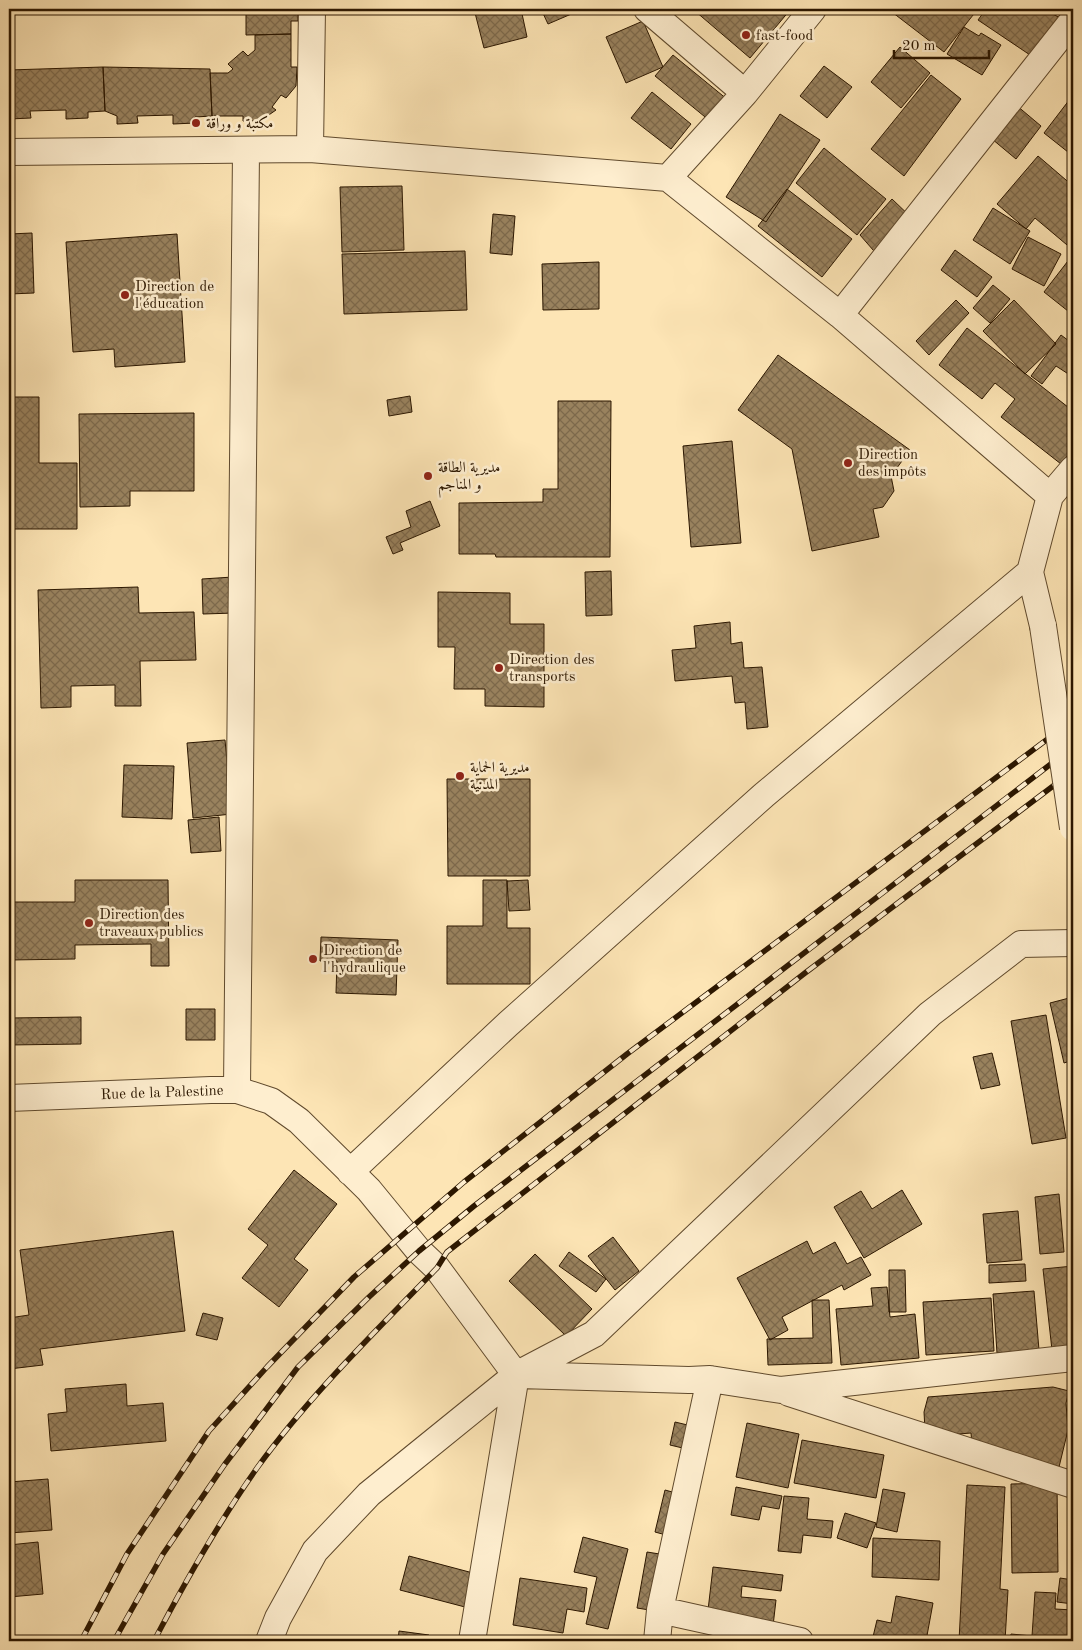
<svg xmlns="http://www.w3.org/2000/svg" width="1082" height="1650" font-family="'Old Standard TT',Amiri,serif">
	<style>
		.building { fill: url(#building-cross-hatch); stroke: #2c1700 }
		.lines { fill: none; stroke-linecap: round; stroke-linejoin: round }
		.minor-casing { stroke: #604a2d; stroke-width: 28 }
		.minor { stroke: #feeecf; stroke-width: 26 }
		.rail-casing { stroke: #2c1700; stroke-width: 5.5 }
		.rail { stroke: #feeecf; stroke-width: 4; stroke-dasharray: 11; stroke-linecap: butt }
		.minor-bridge-casing { stroke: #604a2d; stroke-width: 28; stroke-linecap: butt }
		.minor-bridge { stroke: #feeecf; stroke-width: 26 }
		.poi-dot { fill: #8f2418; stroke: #feeecf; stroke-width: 2 }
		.labels { text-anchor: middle; stroke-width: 5; stroke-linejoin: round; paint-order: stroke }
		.poi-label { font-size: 15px; fill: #2c1700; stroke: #feeecf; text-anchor: start }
		.street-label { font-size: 15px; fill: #2c1700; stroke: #feeecf }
	</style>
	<defs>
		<pattern id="building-cross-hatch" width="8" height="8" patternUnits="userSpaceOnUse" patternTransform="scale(1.25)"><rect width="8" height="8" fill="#99825e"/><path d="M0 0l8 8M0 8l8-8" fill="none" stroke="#7d694b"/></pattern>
	</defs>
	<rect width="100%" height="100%" fill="#fde5b5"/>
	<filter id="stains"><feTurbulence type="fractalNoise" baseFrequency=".004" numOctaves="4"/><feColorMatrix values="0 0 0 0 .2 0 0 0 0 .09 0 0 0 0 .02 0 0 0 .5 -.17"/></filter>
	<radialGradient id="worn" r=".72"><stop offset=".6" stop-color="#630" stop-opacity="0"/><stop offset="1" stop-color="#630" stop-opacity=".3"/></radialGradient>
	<!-- building -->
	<path class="building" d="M246,9h52v12h-7v13l-45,1z
		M474,9h47l6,28 -43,11z
		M541,9h42l-35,15z
		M697,9h92l1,1 -40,48 -55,-47z
		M888,9h88l1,1 -33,42z
		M986,9h68l-3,4 15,8 -30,38 -58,-39z
		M643,21l20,46 -37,16 -20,-46z
		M964,27l15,9 2,-3 20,12 -19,30 -35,-21z
		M291,34v33h6l-1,19 -10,12 -5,-3 -9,12 4,3 -16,11h-17v-5h-31l-2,-43h18l5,-4 -5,-5 15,-13 5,5 7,-6v-15z
		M900,47l30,26 -29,35 -30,-26z
		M673,55l55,45 -18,21 -55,-45z
		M824,66l28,21 -25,31 -27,-22z
		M103,67l2,44 -17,1v6l-22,1v-9l-36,1 1,7 -22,1v-49z
		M103,67l107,2 2,47 -17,1v6l-22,1v-9l-36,1 1,7 -21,1v-8l-12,-5z
		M931,75l30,24 -57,77 -33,-27z
		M652,92l39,32 -20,25 -40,-31z
		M1073,95v61l-29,-23z
		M1016,105l25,21 -25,33 -24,-20z
		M780,114l40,26 -54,82 -40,-25z
		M824,148l62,51 -29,36 -61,-52z
		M1038,156l35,30v64l-38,-32 -9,11 -29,-25z
		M402,186l2,64 -62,2 -2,-65z
		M787,189l65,50 -30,38 -64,-51z
		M892,199l23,22 -35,37 -20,-23z
		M993,208l37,23 -20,33 -37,-24z
		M493,214l22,2 -3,39 -22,-2z
		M32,233l2,60 -25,1v-60z
		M177,234l8,128 -70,5 -1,-18 -41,3 -7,-110z
		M1028,237l33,17 -17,32 -32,-17z
		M955,250l37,27 -15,20 -36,-27z
		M465,251l2,59 -123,4 -2,-60z
		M1071,257l2,2v56l-29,-23z
		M599,262v47l-56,1 -1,-46z
		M993,285l17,14 -20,24 -17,-15z
		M956,300l13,13 -40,42 -13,-14z
		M1014,300l42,44 -31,30 -42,-43z
		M967,328l106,83v38l-12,15 -60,-47 14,-18 -20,-16 -13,16 -43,-34z
		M1061,335l12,9v33l-17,-11 -14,18 -11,-8z
		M778,355l132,95 -19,26 3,15 -11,16 -10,2 6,28 -67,14 -20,-102 -54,-39z
		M410,396l2,16 -23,4 -2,-16z
		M9,397h30v66h38v66h-68z
		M558,401h53l-1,156h-114l-1,-3h-36v-51l84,-1v-13h15z
		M194,413v78h-64v15l-50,1 -1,-93z
		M732,441l9,102 -50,4 -8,-101z
		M430,501l10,25 -40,17 3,7 -10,4 -7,-17 25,-10 -5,-16z
		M611,571l1,44 -26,1 -1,-44z
		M233,577l2,36 -32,1 -1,-35z
		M138,587l1,26 55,-1 2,48 -56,1 1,45h-26v-21l-44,1v21l-30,1 -3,-118z
		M438,592l72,1v31h34v83l-59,-1v-17h-31l1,-42h-17z
		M730,622l1,22 11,-2 2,26 18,-1 6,60 -21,2 -2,-27 -10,1 -3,-27 -57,5 -3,-31 24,-2 -2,-22z
		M225,740l7,74 -39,4 -6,-75z
		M124,765l50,1 -2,53 -50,-2z
		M447,779h83v97h-82z
		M219,817l2,34 -30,2 -3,-33z
		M75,880h93l1,86h-18v-22l-76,1v14l-65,1v-58h65z
		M483,880h24v48h23v56h-83v-58h36z
		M528,880l2,30 -21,1 -2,-30z
		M321,937l77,3 -2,55 -60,-2 1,-32h-17z
		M1073,997v63l-9,3 -14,-60z
		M186,1009h29v31h-29z
		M1046,1015l20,123 -34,6 -21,-123z
		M81,1017v27l-72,1v-27z
		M992,1053l8,32 -19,4 -8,-32z
		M294,1170l43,34 -43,55 14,11 -29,37 -37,-29 26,-33 -20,-16z
		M902,1190l20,34 -58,34 -30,-51 27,-16 11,18z
		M1059,1194l5,58 -24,2 -5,-57z
		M1018,1211l4,49 -35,3 -4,-49z
		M1069,1214h4v32z
		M173,1231l12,100 -145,18 3,16 -34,4v-51l20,-3 -9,-65z
		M613,1237l26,34 -24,19 -27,-34z
		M807,1241l6,13 22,-12 12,22 14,-7 10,18 -27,15 -2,-5 -60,32 6,13 -18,10 -33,-62z
		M569,1252l37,27 -10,13 -37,-26z
		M535,1254l57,55 -26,27 -57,-55z
		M1025,1264l1,17 -37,2v-18z
		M1073,1266v82l-21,2 -9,-81z
		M889,1270h16l1,42h-17z
		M887,1287l3,30 25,-3 4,44 -78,7 -5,-56 37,-3 -2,-18z
		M1034,1291l5,59 -42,3 -4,-59z
		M991,1298l3,53 -68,4 -3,-53z
		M812,1300h17l3,63 -64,2 -1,-26 46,-1z
		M203,1313l20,5 -6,22 -21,-5z
		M126,1384l1,22 36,-3 3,38 -115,10 -3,-37 19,-2 -2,-23z
		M1053,1387l16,4 -3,12 2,27 -9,37 -87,-22 -1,-12 -25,2 -21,-5 -1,-18 4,-15z
		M675,1422l21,5 -5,23 -21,-5z
		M747,1423l52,11 -11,54 -52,-11z
		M802,1440l82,15 -8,43 -82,-15z
		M48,1479l4,51 -43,3v-51z
		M1057,1483l1,89 -46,1 -1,-89z
		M967,1485l38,2 -5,102 8,1 -3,51h-46z
		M736,1487l46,9 -3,13 -17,-3 -3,14 -28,-5z
		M883,1489l22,4 -8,39 -21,-5z
		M665,1490l22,6 -10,42 -22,-6z
		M784,1496l25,2 -2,21 26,2 -2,17 -28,-3 -2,18 -23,-2z
		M845,1513l31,10 -9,25 -30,-10z
		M583,1537l45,12 -20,80 -22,-5 11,-47 -23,-5z
		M873,1538l67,3 -1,39 -67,-3z
		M38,1542l5,52 -34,3v-52z
		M647,1552l25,4 -10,56 -25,-4z
		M409,1556l64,17 -8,34 -65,-17z
		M713,1567l70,8 -2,16 -39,-5 -1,11 35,3 -3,26 -66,-7z
		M520,1578l67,10 -3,24 -17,-3 -4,24 -50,-8z
		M1060,1578l13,2v24l-16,-2z
		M1035,1592l21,1 -1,16 18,1v31h-63l1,-7 21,2z
		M896,1596l37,7 -7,38h-54l5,-21 14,3z
		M399,1631l30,4 -1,6h-30z"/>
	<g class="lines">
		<defs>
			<path id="minor" d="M647,9l98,84
				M310,149l2,-140
				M9,152l301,-3 358,29 77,-85 68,-84
				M840,315l233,-295
				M1050,496l23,-27
				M1030,572l13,54
				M237,1090l9,-939
				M9,1098l202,-8h26l34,11 28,20 70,69 50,61 18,17 79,107 -44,266
				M350,1172l158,-148 256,-229 266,-223 20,-76 -210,-181 -172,-137
				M519,1375l170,5 21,-1 71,11 292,-32
				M789,1393l284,92
				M660,1610l140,31
				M269,1641l9,-23 37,-67 54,-57 147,-119 78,-41 336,-320 91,-70 52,-1
				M657,1641l3,-31 50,-231"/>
		</defs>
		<!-- minor casing -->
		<use href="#minor" class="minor-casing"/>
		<!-- minor -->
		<use href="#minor" class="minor"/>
		<defs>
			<path id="rail" d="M81,1641l46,-87 82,-123 58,-64 87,-90 110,-95 163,-128 446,-334
				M114,1641l49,-87 62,-90 73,-97 71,-70 50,-46 55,-45 599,-459
				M154,1641c31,-59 64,-118 103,-173 52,-72 118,-136 180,-200l10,-16 358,-279 268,-202"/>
		</defs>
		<!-- rail casing -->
		<use href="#rail" class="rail-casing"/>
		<!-- rail -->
		<use href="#rail" class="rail"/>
		<defs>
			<path id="minor-bridge" d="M1043,626l30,202"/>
		</defs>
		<!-- minor-bridge casing -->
		<use href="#minor-bridge" class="minor-bridge-casing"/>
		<!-- minor-bridge -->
		<use href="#minor-bridge" class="minor-bridge"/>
	</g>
	<!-- markers -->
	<g class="poi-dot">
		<circle cx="746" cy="35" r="5"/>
		<circle cx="196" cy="123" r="5"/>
		<circle cx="125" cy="295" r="5"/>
		<circle cx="848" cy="463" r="5"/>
		<circle cx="428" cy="476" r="5"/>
		<circle cx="499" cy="668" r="5"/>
		<circle cx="460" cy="776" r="5"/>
		<circle cx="89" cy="923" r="5"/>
		<circle cx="313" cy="959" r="5"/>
	</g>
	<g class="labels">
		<!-- poi labels -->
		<g class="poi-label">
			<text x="756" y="40">fast-food</text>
			<text x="206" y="128">مكتبة و وراقة</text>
			<text x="135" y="291">Direction de<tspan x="135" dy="17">l'éducation</tspan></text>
			<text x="858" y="459">Direction<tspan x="858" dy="17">des impôts</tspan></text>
			<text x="438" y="472">مديرية الطاقة<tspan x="438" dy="17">و المناجم</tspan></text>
			<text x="509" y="664">Direction des<tspan x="509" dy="17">transports</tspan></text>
			<text x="470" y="772">مديرية الحماية<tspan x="470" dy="17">المدنية</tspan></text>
			<text x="99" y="919">Direction des<tspan x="99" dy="17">traveaux publics</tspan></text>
			<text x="323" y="955">Direction de<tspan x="323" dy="17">l'hydraulique</tspan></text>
		</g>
		<!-- street labels -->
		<g class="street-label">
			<text transform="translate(162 1092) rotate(-2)" y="5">Rue de la Palestine</text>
		</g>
	</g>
	<!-- margin -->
	<rect width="1082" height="1650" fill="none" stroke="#fde5b5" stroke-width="30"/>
	<rect x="10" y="10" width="1062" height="1630" fill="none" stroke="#2c1700" stroke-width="2.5"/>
	<rect x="15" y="15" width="1052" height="1620" fill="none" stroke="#2c1700"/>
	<!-- scale -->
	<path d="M894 50v8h95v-8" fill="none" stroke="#2c1700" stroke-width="2.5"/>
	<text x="902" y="50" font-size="15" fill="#2c1700" stroke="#feeecf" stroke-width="4" paint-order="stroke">20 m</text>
	<rect width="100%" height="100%" filter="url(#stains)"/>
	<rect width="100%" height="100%" fill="url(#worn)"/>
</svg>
